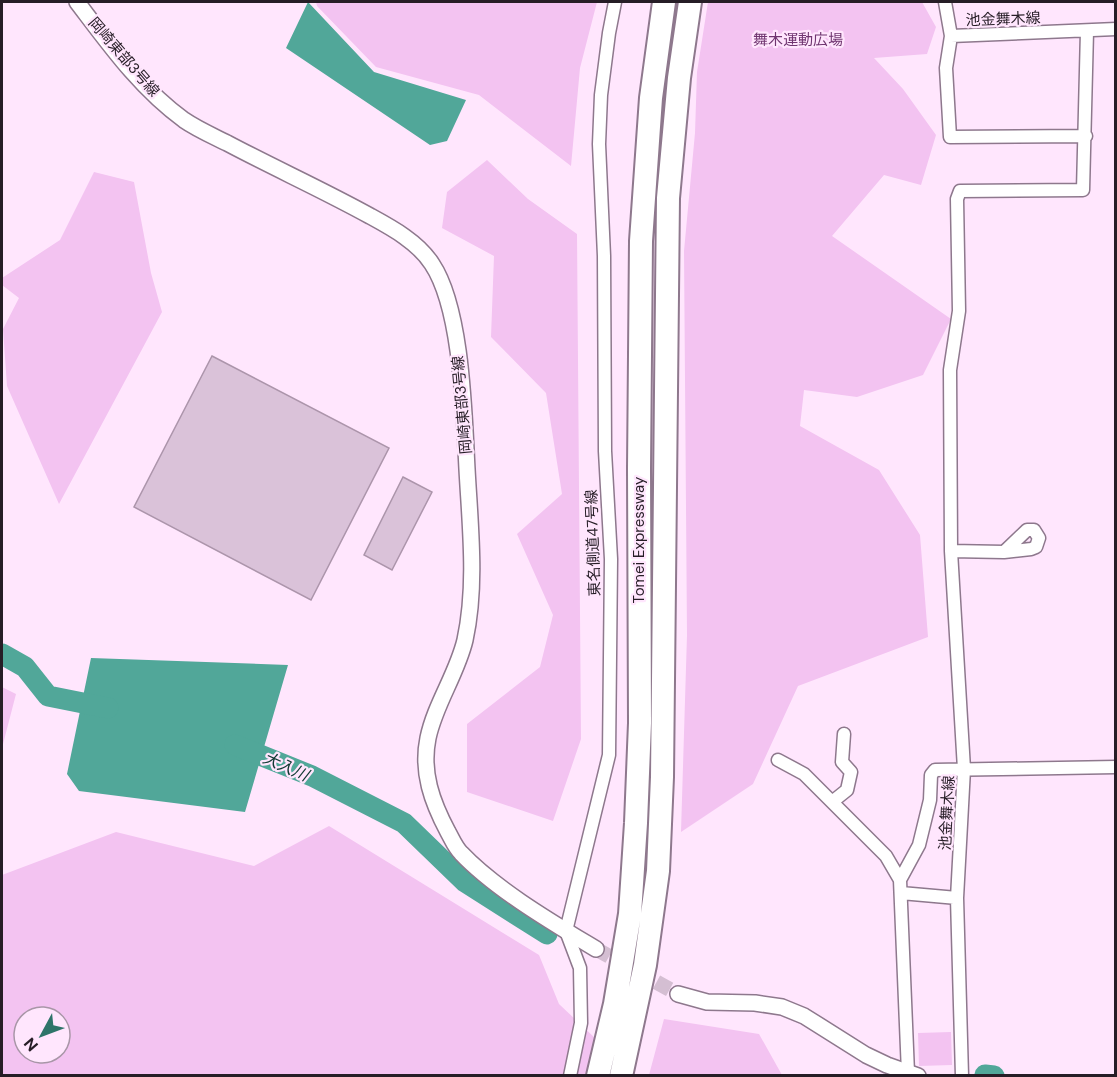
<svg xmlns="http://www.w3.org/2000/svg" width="1117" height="1077" font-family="'DM Sans','Noto Sans JP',sans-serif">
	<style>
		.green { fill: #f3c3f1; fill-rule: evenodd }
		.water { fill: #51a799 }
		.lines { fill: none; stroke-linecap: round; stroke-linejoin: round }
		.river { stroke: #51a799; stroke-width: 21 }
		.building { fill: #dac2d9; stroke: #ac95ab; stroke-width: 1.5 }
		.tertiary-tunnel { stroke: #d4bed2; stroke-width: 15; stroke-dasharray: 15 8; stroke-linecap: butt }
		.minor-casing { stroke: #8e788d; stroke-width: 15 }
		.tertiary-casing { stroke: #8e788d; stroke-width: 18 }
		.motorway-casing { stroke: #8e788d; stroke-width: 26 }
		.minor { stroke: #fff; stroke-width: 12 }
		.tertiary { stroke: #fff; stroke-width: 15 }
		.motorway { stroke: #fff; stroke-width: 22 }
		.labels { text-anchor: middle; stroke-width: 4.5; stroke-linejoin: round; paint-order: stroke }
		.street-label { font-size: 15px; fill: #261d26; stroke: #ffe6fd }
		.park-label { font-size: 15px; fill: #703570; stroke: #ffe6fd }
		.water-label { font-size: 16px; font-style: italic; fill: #0f3832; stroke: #ffe6fd }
	</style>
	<rect width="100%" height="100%" fill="#ffe6fd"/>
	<!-- green -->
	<path class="green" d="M316,2h281l-17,66 -9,98 -92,-71 -103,-28 -59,-61z
		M708,2h214l14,25 -9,27 -53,4 29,31 33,46 -15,50 -37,-10 -52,61 119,83 -28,56 -66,22 -53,-7 -4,36 79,44 41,65 8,102 -130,49 -45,98 -72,48 6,-197 -3,-384 11,-118 2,-61z
		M487,160l41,39 49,35 4,505 -28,82 -86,-29v-68l73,-57 13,-52 -36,-81 45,-40 -16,-101 -55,-56 3,-81 -52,-28 5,-36z
		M94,172l40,10 17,91 11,39 -103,192 -52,-118 -4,-57 16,-31 -17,-13v-7l58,-38z
		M2,687l14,7 -14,54z
		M329,826l210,129 20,49 37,35 -11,36 -583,1v-201l114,-43 138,34zM24,1017h36v36h-36z
		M664,1019l95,15 23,41h-133z
		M951,1032l1,33 -33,1 -1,-33z"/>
	<!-- water -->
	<path class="water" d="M308,2l66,70 92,28 -19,41 -17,4 -144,-97z
		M91,658l197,7 -43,147 -166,-21 -12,-17z"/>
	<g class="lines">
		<!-- river -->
		<path class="river" d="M2,654l23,13 23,29 60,12
			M235,745l77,31 92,47 61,59 82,52
			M985,1075l9,1"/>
	</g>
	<!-- building -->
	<path class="building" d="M212,356l177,92 -78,152 -177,-93z
		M403,477l29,15 -40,78 -28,-15z"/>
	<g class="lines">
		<!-- tertiary-tunnel -->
		<path class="tertiary-tunnel" d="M596,949l82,45"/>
		<defs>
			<path id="minor" d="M945,2l6,34 -5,32 4,69 136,-1
				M951,36l165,-7
				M1027,530h7l5,8 -3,9 -5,2 -27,3z
				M951,551l53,1
				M778,760l26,14 82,82 14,24 8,193
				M832,802l15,-12 4,-18 -9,-10 2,-28
				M900,880l19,-35 11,-45 1,-25 4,-5 181,-3
				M901,893l56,5
				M570,1076l11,-53 -1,-55 -14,-37 43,-176 2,-196 -6,-108 -1,-195 -5,-112 2,-49 8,-62 6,-31
				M962,1076l-5,-178 7,-129 -13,-218 -1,-181 9,-59 -2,-112 3,-8 123,-1 4,-159"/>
			<path id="tertiary" d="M77,2c32,42 63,86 107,118 13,9 29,16 43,23 47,25 96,47 143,73 22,12 48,26 62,48 30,45 32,150 35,205 3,56 10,116 -2,171 -8,34 -30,64 -37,98 -7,34 4,64 20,94 4,7 7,15 13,21 34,36 92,70 135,96
				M678,994l29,8 48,1 27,4 22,9 62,39 21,10 31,11"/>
			<path id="motorway" d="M598,1076l17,-72 15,-90 6,-91 4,-100 -1,-254 2,-228 10,-143 13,-96
				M621,1076l24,-111 13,-94 4,-94 6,-579 11,-120 11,-76"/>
		</defs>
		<!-- minor casing -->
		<use href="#minor" class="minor-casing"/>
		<!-- tertiary casing -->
		<use href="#tertiary" class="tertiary-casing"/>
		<!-- motorway casing -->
		<use href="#motorway" class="motorway-casing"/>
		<!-- minor -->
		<use href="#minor" class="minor"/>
		<!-- tertiary -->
		<use href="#tertiary" class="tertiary"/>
		<!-- motorway -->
		<use href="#motorway" class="motorway"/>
	</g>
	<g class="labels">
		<!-- street labels -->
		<g class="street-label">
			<text transform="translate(1003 19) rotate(-2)" y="5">池金舞木線</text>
			<text transform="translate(124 57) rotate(49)" y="5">岡崎東部3号線</text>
			<text transform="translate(462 405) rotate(-95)" y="5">岡崎東部3号線</text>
			<text transform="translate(639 540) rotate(-90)" y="5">Tomei Expressway</text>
			<text transform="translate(593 543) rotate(-92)" y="5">東名側道47号線</text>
			<text transform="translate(947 813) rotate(-87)" y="5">池金舞木線</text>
		</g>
		<!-- park labels -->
		<g class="park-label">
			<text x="798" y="45">舞木運動広場</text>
		</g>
		<!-- water labels -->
		<g class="water-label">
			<text transform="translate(286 766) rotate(24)" y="6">大入川</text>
		</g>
	</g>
	<!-- border -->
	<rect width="1117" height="1077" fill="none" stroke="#261d26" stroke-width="6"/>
	<!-- north arrow -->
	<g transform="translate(42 1035) rotate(229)"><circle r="28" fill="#ffe6fd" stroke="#a896a7" stroke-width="1.5"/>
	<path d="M0-4.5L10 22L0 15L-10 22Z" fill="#2e7469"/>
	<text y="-9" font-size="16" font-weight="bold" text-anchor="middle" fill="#261d26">N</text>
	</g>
</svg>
